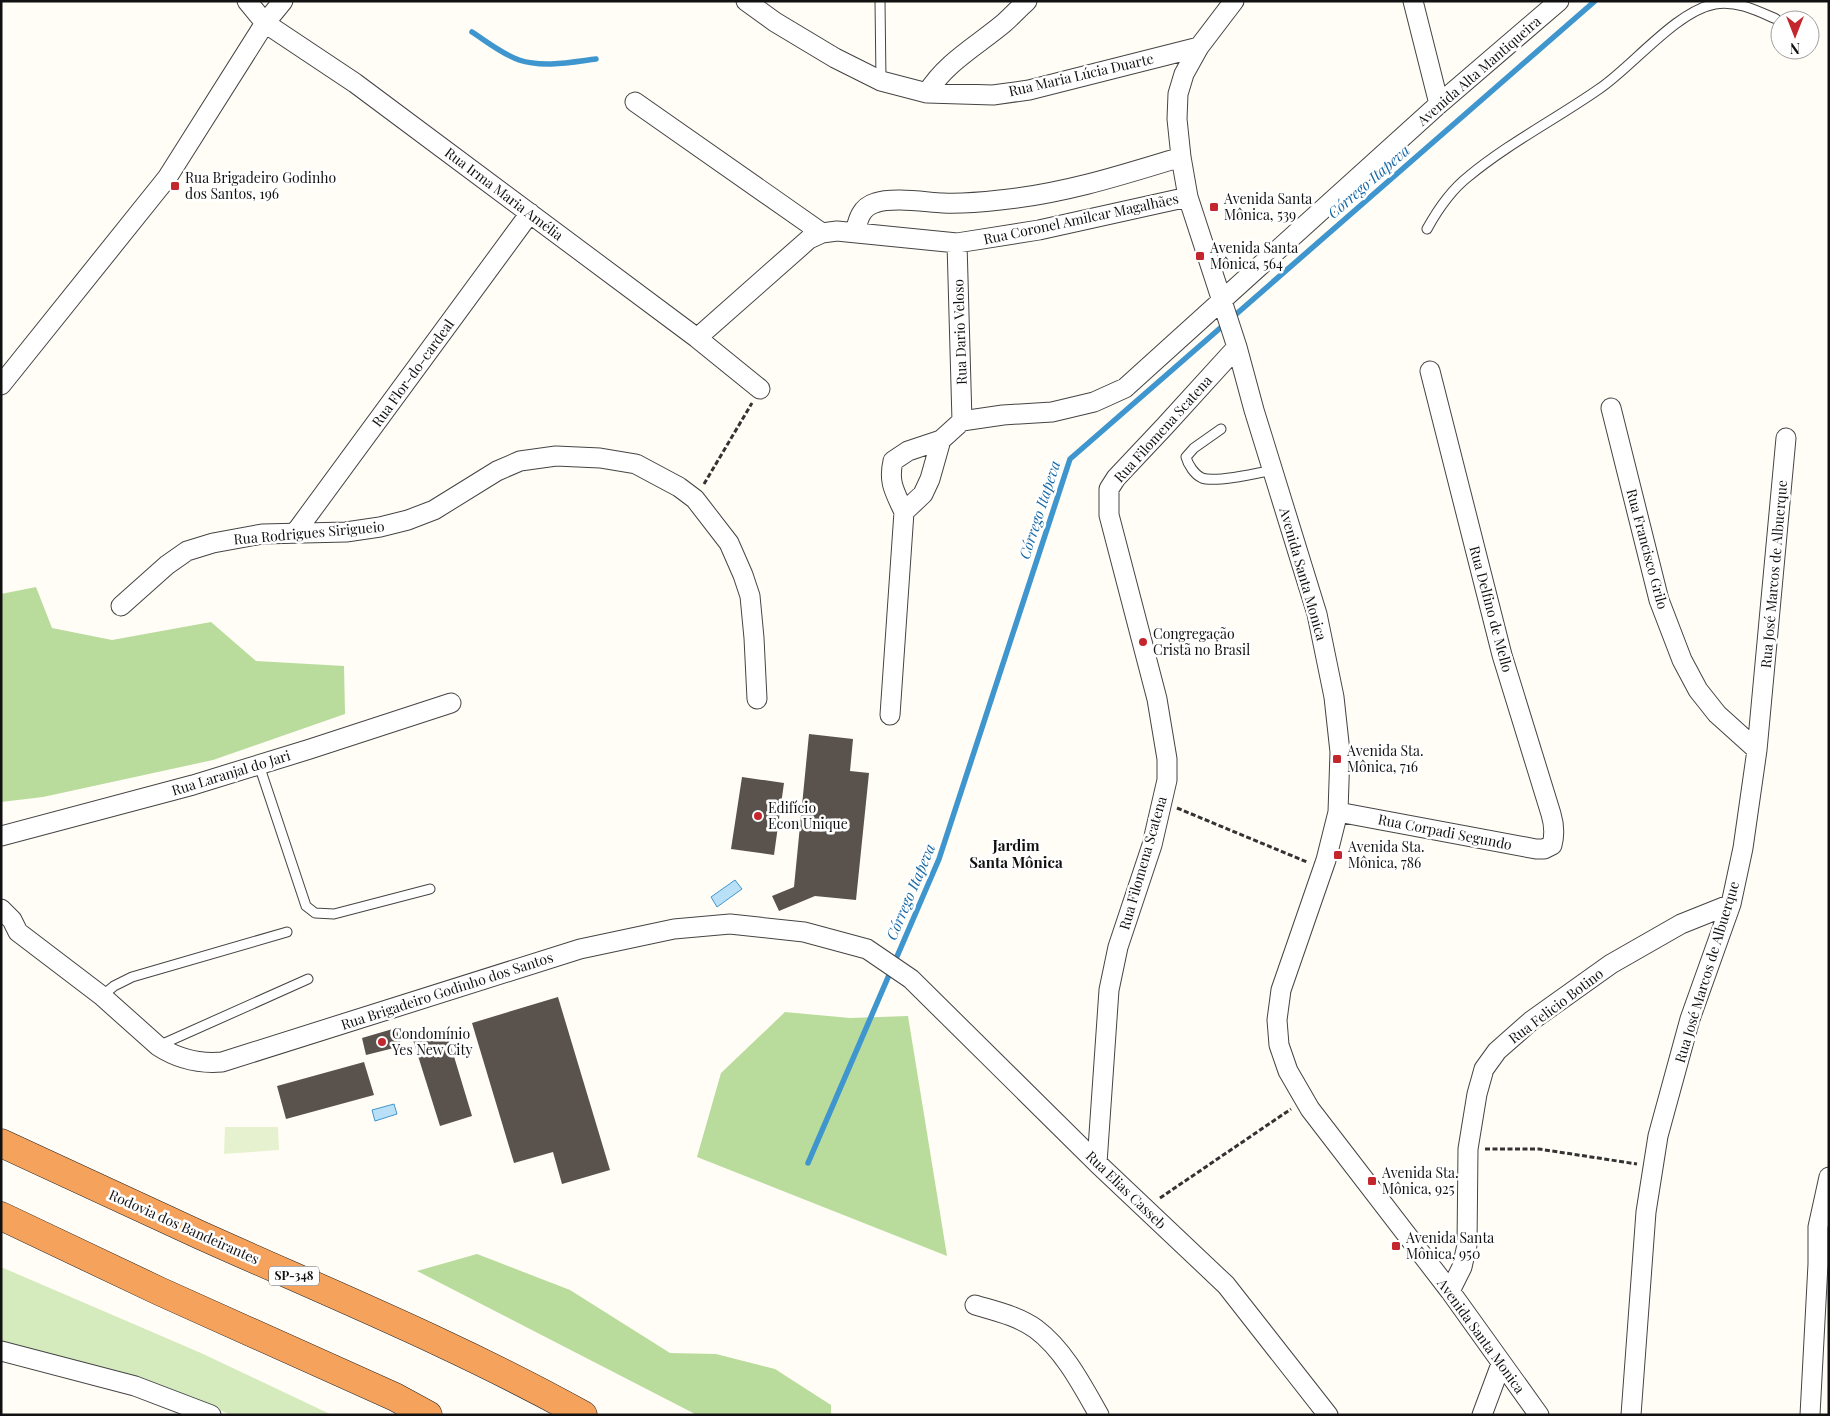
<svg xmlns="http://www.w3.org/2000/svg" width="1830" height="1416" font-family="'Playfair Display',serif">
	<style>
		.green { fill: #d5ebbd }
		.forest { fill: #b9dc9c }
		.pitch { fill: #e6f2cf }
		.water { fill: #b9e0f7; stroke: #3f96cf }
		.lines { fill: none; stroke-linecap: round; stroke-linejoin: round }
		.stream { stroke: #3f96cf; stroke-width: 5.5 }
		.building { fill: #5a524d }
		.service-casing { stroke: #444; stroke-width: 11 }
		.minor-casing { stroke: #444; stroke-width: 21 }
		.motorway-casing { stroke: #222; stroke-width: 29 }
		.path { stroke: #333; stroke-width: 3; stroke-dasharray: 5 2.5; stroke-linecap: butt }
		.service { stroke: #fff; stroke-width: 9 }
		.minor { stroke: #fff; stroke-width: 19 }
		.motorway { stroke: #f5a25d; stroke-width: 28 }
		.poi-dot { fill: #c4262e; stroke: #fff; stroke-width: 2 }
		.labels { text-anchor: middle; stroke-width: 5; stroke-linejoin: round; paint-order: stroke }
		.shield { fill: #fff; stroke: #585858; stroke-width: 1 }
		.shield-label { font-size: 12px; font-weight: bold; fill: #111 }
		.street-label { font-size: 14px; fill: #111; stroke: #fff }
		.poi-label { font-size: 14px; fill: #111; stroke: #fff; text-anchor: start }
		.water-label { font-size: 15px; font-style: italic; fill: #1768a6; stroke: #fff }
		.neighbourhood-label { font-size: 15px; font-weight: bold; fill: #111; stroke: #fff }
	</style>
	<rect width="100%" height="100%" fill="#fffdf5"/>
	<!-- green -->
	<path class="green" d="M1,1267l200,86 131,62h-101l-23,-10 -207,-57z"/>
	<!-- forest -->
	<path class="forest" d="M36,587l16,41 60,12 99,-18 45,39 88,5 1,48 -132,46 -170,37 -42,5v-208z
		M785,1012l65,6 58,-2 39,240 -250,-99 24,-84z
		M477,1254l93,36 100,63 46,1 59,15 56,36v10h-134l-280,-144z"/>
	<!-- pitch -->
	<path class="pitch" d="M225,1127h53l1,23 -55,4z"/>
	<!-- water -->
	<path class="water" d="M735,880l7,9 -25,18 -6,-10z
		M394,1104l3,10 -22,7 -3,-11z"/>
	<g class="lines">
		<!-- stream -->
		<path class="stream" d="M472,32c14,9 30,22 47,28 24,8 53,2 77,-1
			M808,1163l131,-304 131,-400 525,-458"/>
	</g>
	<!-- building -->
	<path class="building" d="M809,734l44,5 -3,32 19,2 -13,127 -41,-4 -36,15 -7,-15 22,-9z
		M742,777l42,6 -10,72 -43,-6z
		M558,997l52,173 -48,14 -9,-32 -39,11 -42,-140z
		M396,1028l6,18 -36,9 -4,-17z
		M446,1030l26,86 -32,10 -27,-86z
		M364,1062l10,33 -88,24 -9,-33z"/>
	<g class="lines">
		<defs>
			<path id="service" d="M880,1l1,80
				M1427,229c11,-20 24,-39 42,-53 40,-33 87,-57 130,-87 33,-22 77,-78 116,-85 21,-4 43,7 61,15
				M1221,429l-27,19 -8,9c2,8 9,18 16,21 13,5 56,-5 71,-8
				M259,765l47,141 9,7 19,1 96,-25
				M102,996l12,-10 18,-9 155,-45
				M158,1046l150,-67"/>
			<path id="minor" d="M247,1l18,22 90,60 342,255 63,51
				M746,1l29,21 60,36 46,23 46,12 66,2 36,-5 170,-43
				M1234,1l-35,46 -15,27 -6,20 -1,25 4,38 7,40 49,150 17,63 63,204 17,83 6,55 -2,60 -12,48 -45,130 -4,30 2,25 9,26 22,38 140,182 89,124
				M1413,1l26,103
				M927,93c19,-31 51,-48 77,-70 8,-7 15,-15 23,-22
				M635,102l187,131
				M855,232c3,-12 6,-25 20,-29 18,-6 49,-1 68,0 19,1 39,-1 57,-3 63,-6 122,-25 181,-43
				M957,243l5,178
				M697,338l112,-99 13,-6 15,-2 120,12 82,-13 149,-33
				M1,385l166,-207 98,-155 18,-22
				M1611,408l48,192 23,60 16,30 19,24 40,36
				M904,512l19,-18 7,-15 11,-39
				M295,533l235,-320
				M121,606l46,-41 20,-14 26,-8 49,-9 84,-2 34,-5 28,-7 26,-10 63,-39 23,-10 36,-5 44,2 36,6 43,23 16,12 34,44 14,32 7,21 4,42 3,61
				M890,715l14,-203c-9,-20 -16,-29 -11,-51l15,-10 33,-11 21,-19 41,-6 49,-3 42,-10 31,-14 314,-284 120,-103
				M1338,812l198,37h8l8,-4c3,-11 2,-21 -1,-31l-49,-159 -72,-284
				M1,836l192,-51 117,-36 141,-46
				M1,909l11,11 6,12 84,64 56,50c20,13 41,18 64,16l358,-113 94,-20 56,-5 74,8 63,17 44,30 186,184 129,122 102,130
				M1097,1163l12,-173 9,-43 34,-102 15,-65v-21l-10,-60 -48,-184v-26l7,-11 49,-52 72,-79
				M1450,1291l12,-24 5,-22 1,-96 9,-55 7,-25 13,-18 34,-30 80,-57 70,-40 50,-20
				M975,1305c20,6 43,11 61,24 28,21 46,56 63,86
				M1,1351l134,35 76,29
				M1482,1415l19,-51
				M1631,1415l15,-203 12,-76 32,-117 41,-115 12,-56 14,-98 29,-312
				M1810,1415l8,-151v-37l11,-50"/>
			<path id="motorway" d="M1,1143c67,31 133,62 199,92 129,58 259,111 383,180
				M1,1216l158,75 236,106 33,18"/>
		</defs>
		<!-- service casing -->
		<use href="#service" class="service-casing"/>
		<!-- minor casing -->
		<use href="#minor" class="minor-casing"/>
		<!-- motorway casing -->
		<use href="#motorway" class="motorway-casing"/>
		<!-- path -->
		<path class="path" d="M704,484l48,-81
			M1177,808l130,54
			M1485,1149h54l98,15
			M1160,1198l131,-89"/>
		<!-- service -->
		<use href="#service" class="service"/>
		<!-- minor -->
		<use href="#minor" class="minor"/>
		<!-- motorway -->
		<use href="#motorway" class="motorway"/>
	</g>
	<!-- markers -->
	<g class="poi-dot">
		<rect x="170" y="181" width="10" height="10" rx="2.5"/>
		<rect x="1209" y="202" width="10" height="10" rx="2.5"/>
		<rect x="1195" y="251" width="10" height="10" rx="2.5"/>
		<circle cx="1143" cy="642" r="5"/>
		<rect x="1332" y="754" width="10" height="10" rx="2.5"/>
		<circle cx="758" cy="816" r="5"/>
		<rect x="1333" y="850" width="10" height="10" rx="2.5"/>
		<circle cx="382" cy="1042" r="5"/>
		<rect x="1367" y="1176" width="10" height="10" rx="2.5"/>
		<rect x="1391" y="1241" width="10" height="10" rx="2.5"/>
	</g>
	<g class="labels">
		<!-- shield labels -->
		<rect class="shield" x="269" y="1266.5" width="50" height="19" rx="4"/>
		<g class="shield-label">
			<text x="294" y="1280">SP-348</text>
		</g>
		<!-- street labels -->
		<g class="street-label">
			<text transform="translate(1479 71) rotate(-41)" y="5">Avenida Alta Mantiqueira</text>
			<text transform="translate(1081 75) rotate(-13)" y="5">Rua Maria Lúcia Duarte</text>
			<text transform="translate(504 194) rotate(37)" y="5">Rua Irma Maria Amélia</text>
			<text transform="translate(1081 219) rotate(-12)" y="5">Rua Coronel Amilcar Magalhães</text>
			<text transform="translate(960 332) rotate(-92)" y="5">Rua Dario Veloso</text>
			<text transform="translate(413 373) rotate(-54)" y="5">Rua Flor-do-cardeal</text>
			<text transform="translate(1163 429) rotate(-48)" y="5">Rua Filomena Scatena</text>
			<text transform="translate(309 533) rotate(-5)" y="5">Rua Rodrigues Sirigueio</text>
			<text transform="translate(1647 549) rotate(75)" y="5">Rua Francisco Grilo</text>
			<text transform="translate(1303 574) rotate(74)" y="5">Avenida Santa Monica</text>
			<text transform="translate(1774 574) rotate(-85)" y="5">Rua José Marcos de Albuerque</text>
			<text transform="translate(1491 609) rotate(75)" y="5">Rua Delfino de Mello</text>
			<text transform="translate(231 773) rotate(-17)" y="5">Rua Laranjal do Jari</text>
			<text transform="translate(1445 832) rotate(11)" y="5">Rua Corpadi Segundo</text>
			<text transform="translate(1143 863) rotate(-74)" y="5">Rua Filomena Scatena</text>
			<text transform="translate(1707 972) rotate(-73)" y="5">Rua José Marcos de Albuerque</text>
			<text transform="translate(447 991) rotate(-18)" y="5">Rua Brigadeiro Godinho dos Santos</text>
			<text transform="translate(1556 1006) rotate(-37)" y="5">Rua Felicio Botino</text>
			<text transform="translate(1126 1190) rotate(44)" y="5">Rua Elias Casseb</text>
			<text transform="translate(184 1227) rotate(24)" y="5">Rodovia dos Bandeirantes</text>
			<text transform="translate(1481 1336) rotate(54)" y="5">Avenida Santa Monica</text>
		</g>
		<!-- poi labels -->
		<g class="poi-label">
			<text x="185" y="183">Rua Brigadeiro Godinho<tspan x="185" dy="16">dos Santos, 196</tspan></text>
			<text x="1224" y="204">Avenida Santa<tspan x="1224" dy="16">Mônica, 539</tspan></text>
			<text x="1210" y="253">Avenida Santa<tspan x="1210" dy="16">Mônica, 564</tspan></text>
			<text x="1153" y="639">Congregação<tspan x="1153" dy="16">Cristã no Brasil</tspan></text>
			<text x="1347" y="756">Avenida Sta.<tspan x="1347" dy="16">Mônica, 716</tspan></text>
			<text x="768" y="813">Edifício<tspan x="768" dy="16">Econ Unique</tspan></text>
			<text x="1348" y="852">Avenida Sta.<tspan x="1348" dy="16">Mônica, 786</tspan></text>
			<text x="392" y="1039">Condomínio<tspan x="392" dy="16">Yes New City</tspan></text>
			<text x="1382" y="1178">Avenida Sta.<tspan x="1382" dy="16">Mônica, 925</tspan></text>
			<text x="1406" y="1243">Avenida Santa<tspan x="1406" dy="16">Mônica, 950</tspan></text>
		</g>
		<!-- water labels -->
		<g class="water-label">
			<text transform="translate(1369 182) rotate(-41)" y="5">Córrego Itapeva</text>
			<text transform="translate(1040 510) rotate(-72)" y="5">Córrego Itapeva</text>
			<text transform="translate(911 892) rotate(-67)" y="5">Córrego Itapeva</text>
		</g>
		<!-- neighbourhood labels -->
		<g class="neighbourhood-label">
			<text x="1016" y="851">Jardim<tspan x="1016" dy="17">Santa Mônica</tspan></text>
		</g>
	</g>
	<!-- border -->
	<rect width="1830" height="1416" fill="none" stroke="#111111" stroke-width="5"/>
	<!-- north arrow -->
	<g transform="translate(1795 35) rotate(180)"><circle r="24" fill="#ffffff" stroke="#a0a0a0"/>
	<path d="M0-4L9 19L0 12L-9 19Z" fill="#c4262e"/>
	<text y="-8" font-size="14" font-weight="bold" text-anchor="middle" fill="#111111">N</text>
	</g>
</svg>
